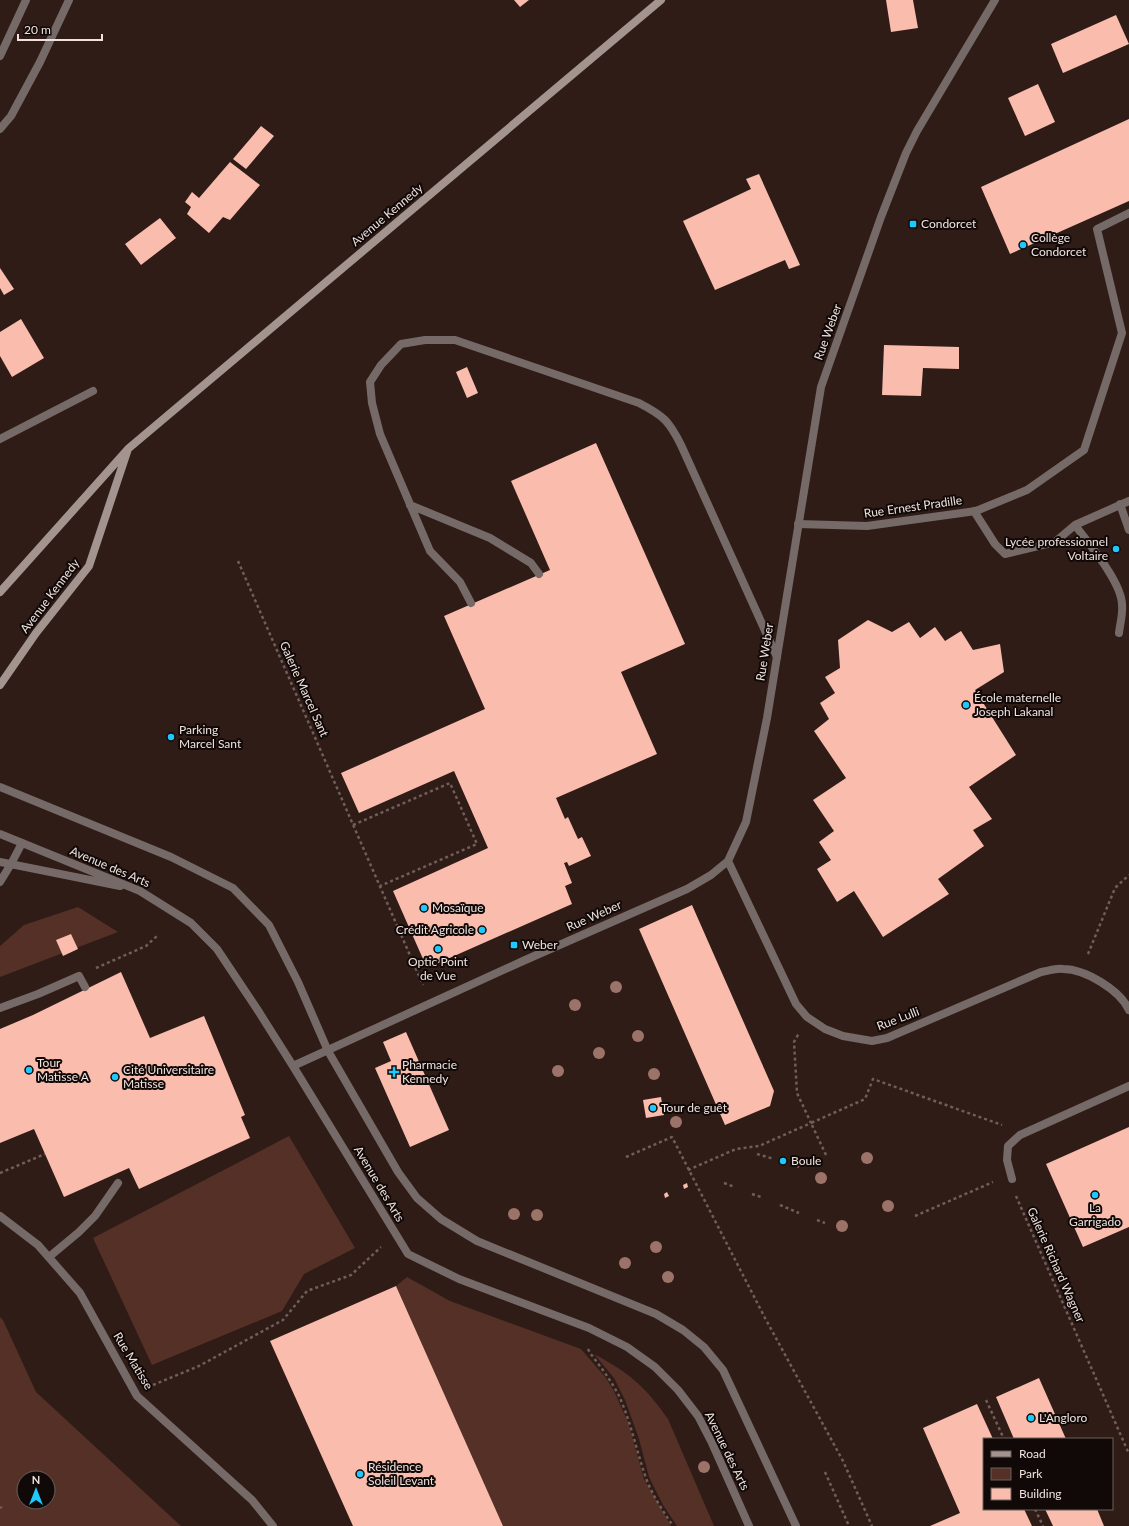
<svg xmlns="http://www.w3.org/2000/svg" width="1129" height="1526" font-family="Lato,sans-serif">
	<style>
		.green { fill: #543027; fill-rule: evenodd }
		.building { fill: #f9bcad }
		.lines { fill: none; stroke-linecap: round; stroke-linejoin: round }
		.path { stroke: #6f5e59; stroke-width: 2.5; stroke-dasharray: 3 3; stroke-linecap: butt }
		.service { stroke: #756a67; stroke-width: 8 }
		.minor { stroke: #756a67; stroke-width: 8 }
		.secondary { stroke: #a4948f; stroke-width: 8 }
		.tree { fill: #9c7368 }
		.poi-dot { fill: #1ec9fd; stroke: #110907; stroke-width: 1.5 }
		.labels { text-anchor: middle; stroke-width: 4; stroke-linejoin: round; paint-order: stroke }
		.street-label { font-size: 12px; fill: #f0e3df; stroke: #110907 }
		.poi-label { font-size: 12px; fill: #f0e3df; stroke: #110907; text-anchor: start }
	</style>
	<rect width="100%" height="100%" fill="#2f1c17"/>
	<!-- green -->
	<path class="green" d="M78,907l40,25 -118,45v-31l24,-21z
		M289,1136l66,112 -51,26 -22,37 -130,54 -59,-127z
		M407,1277l43,24 131,48 25,29 8,13 14,31 16,57 27,47h-168l-107,-240z
		M0,1317l3,3 33,72 145,134h-181zM24,1478h24v24h-24z
		M594,1354c34,18 52,33 74,65l46,107h-37l-14,-21 -14,-28 -10,-38 -14,-39 -11,-22z"/>
	<!-- building -->
	<path class="building" d="M514,0h15l-9,7z
		M886,0h27l5,28 -27,4z
		M1116,15l13,29 -66,29 -12,-29z
		M1038,84l17,38 -30,14 -17,-38z
		M1129,119v82l-119,53 -29,-67z
		M261,126l13,10 -28,33 -13,-10z
		M230,162l30,23 -30,35 -7,-3 -14,16 -22,-19 4,-7 -6,-5 7,-10 7,6z
		M759,174l41,91 -11,4 -4,-9 -70,30 -32,-69 68,-32 -5,-10z
		M160,218l16,20 -35,27 -16,-21z
		M0,268l14,21 -10,6 -4,-7z
		M21,319l23,39 -32,19 -12,-21v-24z
		M884,345l75,2v22l-36,-1 -2,28 -39,-1z
		M467,367l11,26 -11,5 -11,-26z
		M596,443l89,201 -64,28 36,82 -101,44 9,21 3,-2 10,22 4,-2 9,19 -22,10 -2,-4 -3,1 8,20 -7,3 7,18 -145,64 -34,-77 95,-43 -34,-77 -95,42 -18,-40 144,-64 -41,-93 106,-46 -39,-89z
		M868,620l24,12 17,-10 11,16 15,-11 10,14 16,-10 12,19 27,-6 4,28 -29,18 41,65 -47,32 23,32 -19,11 11,16 -46,33 11,15 -66,43 -29,-46 -17,11 -20,-33 14,-9 -12,-18 15,-11 -21,-31 33,-22 -32,-47 15,-12 -9,-16 15,-10 -10,-16 15,-9 -2,-28z
		M692,905l82,186 -4,15 -45,19 -86,-196z
		M71,934l7,15 -15,7 -7,-16z
		M121,972l29,66 54,-22 41,99 -4,2 9,21 -111,51 -10,-21 -65,29 -30,-68 -34,14v-114l33,-14z
		M406,1032l43,98 -39,17 -35,-79 16,-7 -8,-19z
		M661,1097l3,18 -18,3 -3,-18z
		M1129,1127v100l-46,20 -37,-83z
		M687,1183l1,4 -4,2 -1,-4z
		M667,1192l2,4 -4,2 -1,-4z
		M396,1286l107,240h-150l-83,-185z
		M1039,1378l27,61h-52l-18,-42z
		M977,1404l16,35h-9v70h40l8,17h-102l30,-13 -37,-85z
		M1045,1509h52l7,17h-51z"/>
	<g class="lines">
		<!-- path -->
		<path class="path" d="M238,561l185,424
			M353,825l97,-42 27,61 -97,42
			M1088,954l27,-66 14,-13
			M96,968l50,-22 11,-10
			M757,1154l17,5
			M826,1155l-15,-32 54,-24 8,-20 129,46
			M626,1157l46,-20 93,181 78,143 29,65
			M792,1164l7,3
			M688,1170l48,-21 23,-3 52,-23 -14,-30 -3,-51 5,-9
			M0,1173l45,-19
			M724,1183l11,4
			M752,1194l9,3
			M1016,1196l113,258
			M780,1205l19,8
			M915,1216l78,-34
			M817,1220l8,3
			M588,1349l2,4c10,13 20,26 28,41 13,27 18,56 28,84 6,17 17,33 27,48
			M153,1385l46,-19 84,-46 24,-29 44,-16 30,-28
			M986,1400l18,39
			M825,1472l24,54
			M0,1508l2,-1
			M1035,1509l8,17"/>
		<!-- service -->
		<path class="service" d="M0,56l26,-56
			M1120,504l9,26
			M410,505l80,33 41,25 8,11
			M974,511l21,33 10,10 50,-12 20,-17 54,-24
			M798,524l69,2 109,-15 51,-21 57,-40 38,-117 -25,-104 32,-16
			M1075,525c13,18 47,57 47,80 1,9 -2,19 -3,28
			M471,603l-11,-21 -30,-31 -50,-117 -8,-31 -2,-21 11,-17 20,-21 24,-4h30l184,63c25,13 30,18 42,42l96,212
			M0,787l171,70 62,31 36,37 29,57 30,69 70,121 19,26 24,21 36,22 179,73 27,16 21,17 19,23 73,156
			M11,864l11,-21
			M0,1008l38,-14 41,-18 6,11
			M1012,1179l-5,-19 1,-14 12,-11 109,-49
			M49,1257l30,-25 16,-16 23,-33"/>
		<!-- minor -->
		<path class="minor" d="M0,129l11,-13 29,-54 29,-62
			M0,439l93,-48
			M0,834l140,57 51,32 26,26 40,60 36,57 115,188 51,25 130,49 38,19 28,20 23,23 20,26 14,27 37,83
			M728,861l68,143 11,13 18,12 18,7 29,5 15,-3 154,-66c7,-1 15,-4 22,-3 22,0 57,21 66,41
			M0,862l120,24
			M0,882l11,-18
			M293,1066l230,-105 164,-72 24,-14 17,-14 18,-39 21,-104 54,-331 60,-170 25,-64 11,-22 78,-131
			M0,1216l38,29 42,48 57,103 115,104 21,26"/>
		<!-- secondary -->
		<path class="secondary" d="M0,592l129,-144 532,-448
			M0,685l36,-52 53,-67 38,-114"/>
	</g>
	<!-- trees -->
	<g class="tree">
		<circle cx="616" cy="987" r="6"/>
		<circle cx="575" cy="1005" r="6"/>
		<circle cx="638" cy="1036" r="6"/>
		<circle cx="599" cy="1053" r="6"/>
		<circle cx="558" cy="1071" r="6"/>
		<circle cx="654" cy="1074" r="6"/>
		<circle cx="676" cy="1122" r="6"/>
		<circle cx="867" cy="1158" r="6"/>
		<circle cx="821" cy="1178" r="6"/>
		<circle cx="888" cy="1206" r="6"/>
		<circle cx="514" cy="1214" r="6"/>
		<circle cx="537" cy="1215" r="6"/>
		<circle cx="842" cy="1226" r="6"/>
		<circle cx="656" cy="1247" r="6"/>
		<circle cx="625" cy="1263" r="6"/>
		<circle cx="668" cy="1277" r="6"/>
		<circle cx="704" cy="1467" r="6"/>
	</g>
	<!-- markers -->
	<g class="poi-dot">
		<rect x="909" y="220" width="8" height="8" rx="2"/>
		<circle cx="1023" cy="245" r="4"/>
		<circle cx="1116" cy="549" r="4"/>
		<circle cx="966" cy="705" r="4"/>
		<circle cx="171" cy="737" r="4"/>
		<circle cx="424" cy="908" r="4"/>
		<circle cx="482" cy="930" r="4"/>
		<rect x="510" y="941" width="8" height="8" rx="2"/>
		<circle cx="438" cy="949" r="4"/>
		<circle cx="29" cy="1070" r="4"/>
		<path d="M392 1066h4v4h4v4h-4v4h-4v-4h-4v-4h4z"/>
		<circle cx="115" cy="1077" r="4"/>
		<circle cx="653" cy="1108" r="4"/>
		<circle cx="783" cy="1161" r="4"/>
		<circle cx="1095" cy="1195" r="4"/>
		<circle cx="1031" cy="1418" r="4"/>
		<circle cx="360" cy="1474" r="4"/>
	</g>
	<g class="labels">
		<!-- street labels -->
		<g class="street-label">
			<text transform="translate(387 215) rotate(-40)" y="4">Avenue Kennedy</text>
			<text transform="translate(828 332) rotate(-70)" y="4">Rue Weber</text>
			<text transform="translate(913 507) rotate(-8)" y="4">Rue Ernest Pradille</text>
			<text transform="translate(50 596) rotate(-53)" y="4">Avenue Kennedy</text>
			<text transform="translate(765 652) rotate(-81)" y="4">Rue Weber</text>
			<text transform="translate(304 689) rotate(66)" y="4">Galerie Marcel Sant</text>
			<text transform="translate(110 867) rotate(23)" y="4">Avenue des Arts</text>
			<text transform="translate(594 916) rotate(-24)" y="4">Rue Weber</text>
			<text transform="translate(898 1019) rotate(-21)" y="4">Rue Lulli</text>
			<text transform="translate(379 1184) rotate(59)" y="4">Avenue des Arts</text>
			<text transform="translate(1056 1265) rotate(66)" y="4">Galerie Richard Wagner</text>
			<text transform="translate(133 1361) rotate(59)" y="4">Rue Matisse</text>
			<text transform="translate(727 1451) rotate(64)" y="4">Avenue des Arts</text>
		</g>
		<!-- poi labels -->
		<g class="poi-label">
			<text x="921" y="228">Condorcet</text>
			<text x="1031" y="242">Collège<tspan x="1031" dy="14">Condorcet</tspan></text>
			<text x="1108" y="546" text-anchor="end">Lycée professionnel<tspan x="1108" dy="14">Voltaire</tspan></text>
			<text x="974" y="702">École maternelle<tspan x="974" dy="14">Joseph Lakanal</tspan></text>
			<text x="179" y="734">Parking<tspan x="179" dy="14">Marcel Sant</tspan></text>
			<text x="432" y="912">Mosaïque</text>
			<text x="474" y="934" text-anchor="end">Crédit Agricole</text>
			<text x="522" y="949">Weber</text>
			<text x="438" y="966" text-anchor="middle">Optic Point<tspan x="438" dy="14">de Vue</tspan></text>
			<text x="37" y="1067">Tour<tspan x="37" dy="14">Matisse A</tspan></text>
			<text x="402" y="1069">Pharmacie<tspan x="402" dy="14">Kennedy</tspan></text>
			<text x="123" y="1074">Cité Universitaire<tspan x="123" dy="14">Matisse</tspan></text>
			<text x="661" y="1112">Tour de guêt</text>
			<text x="791" y="1165">Boule</text>
			<text x="1095" y="1212" text-anchor="middle">La<tspan x="1095" dy="14">Garrigado</tspan></text>
			<text x="1039" y="1422">L'Angloro</text>
			<text x="368" y="1471">Résidence<tspan x="368" dy="14">Soleil Levant</tspan></text>
		</g>
	</g>
	<!-- legend -->
	<rect x="983" y="1438" width="130" height="72" fill="#110907" stroke="#6a605d"/>
	<rect x="991" y="1451" width="20" height="6" fill="#a4948f" stroke="#6a605d"/>
	<text x="1019" y="1458" font-size="12" fill="#f0e3df">Road</text>
	<rect x="991" y="1468" width="20" height="12" fill="#543027" stroke="#6a605d"/>
	<text x="1019" y="1478" font-size="12" fill="#f0e3df">Park</text>
	<rect x="991" y="1488" width="20" height="12" fill="#f9bcad" stroke="#6a605d"/>
	<text x="1019" y="1498" font-size="12" fill="#f0e3df">Building</text>
	<!-- north arrow -->
	<g transform="translate(36 1490)"><circle r="19" fill="#110907" stroke="#6a605d"/>
	<path d="M0-3L7 15L0 10L-7 15Z" fill="#1ec9fd"/>
	<text y="-6" font-size="11" font-weight="bold" text-anchor="middle" fill="#f0e3df">N</text>
	</g>
	<!-- scale -->
	<path d="M18 34v6h84v-6" fill="none" stroke="#f0e3df" stroke-width="2"/>
	<text x="24" y="34" font-size="12" fill="#f0e3df" stroke="#110907" stroke-width="3" paint-order="stroke">20 m</text>
</svg>
